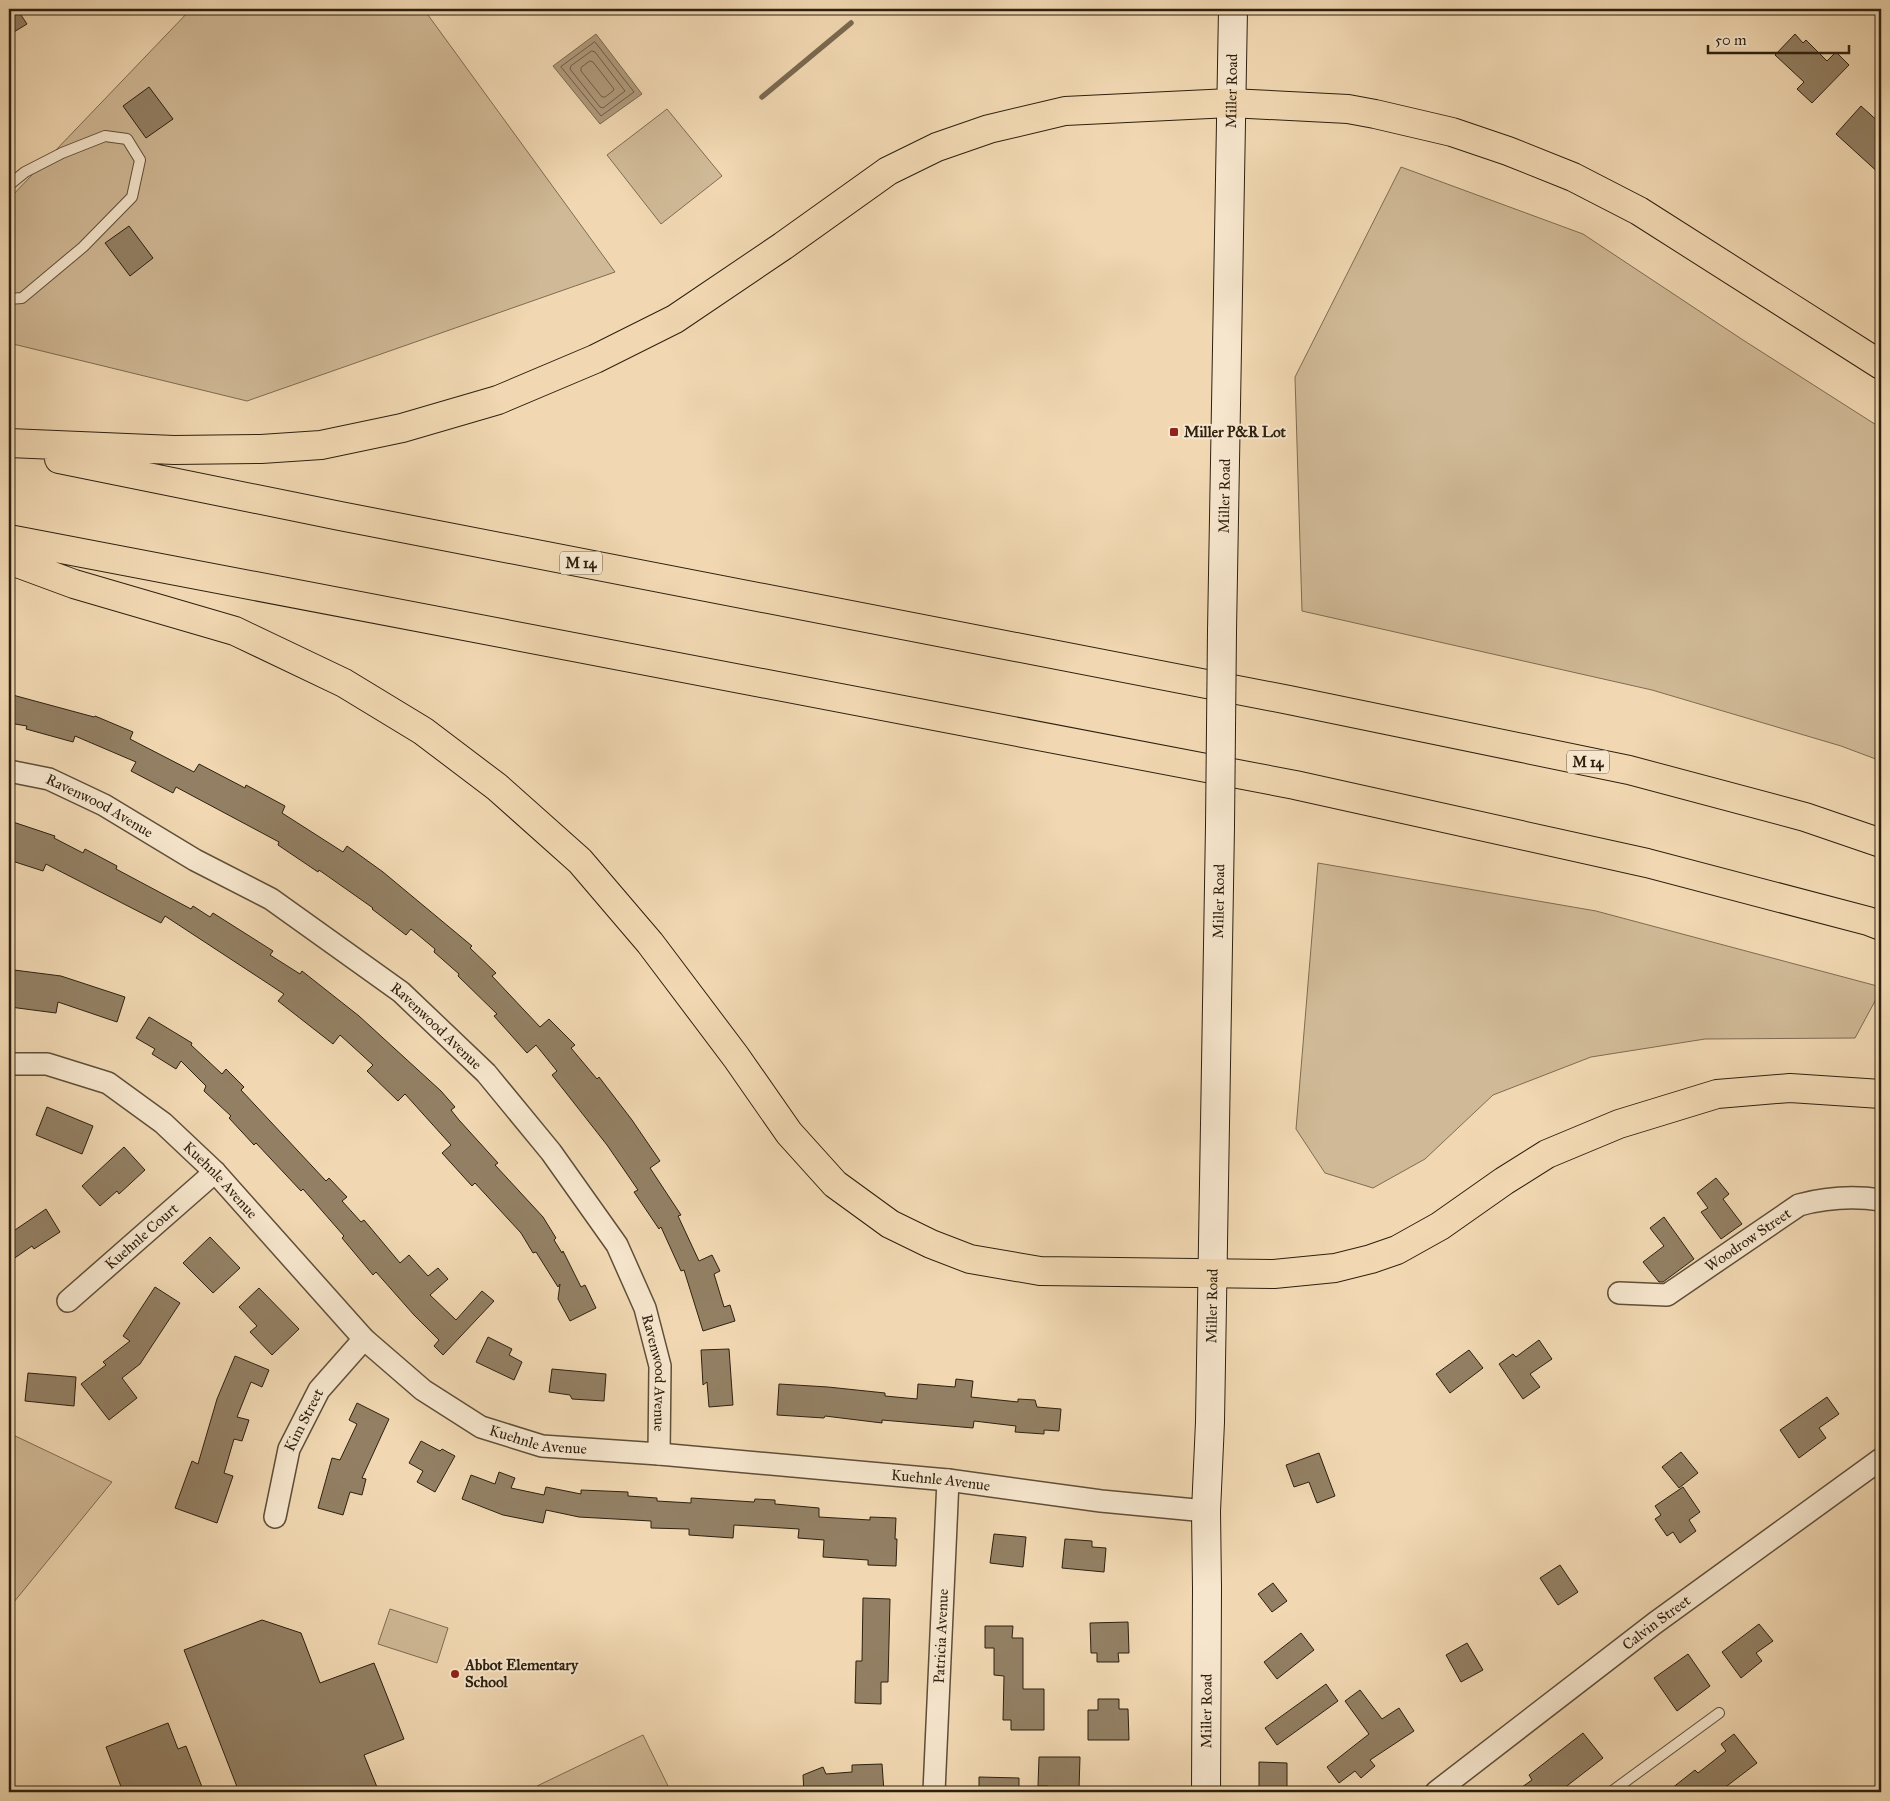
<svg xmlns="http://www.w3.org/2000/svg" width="1890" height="1801" font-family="'IM FELL Great Primer',serif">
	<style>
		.green { fill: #d0b996; stroke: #7f6c52 }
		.water { fill: #af997b; stroke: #7b6950 }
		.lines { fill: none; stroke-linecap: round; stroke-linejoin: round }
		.shore { stroke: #6e5c45; stroke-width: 1 }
		.stream { stroke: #7b6950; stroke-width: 5.5 }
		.building { fill: #938064; stroke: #2e200f }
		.service-casing { stroke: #5f4e38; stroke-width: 12 }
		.minor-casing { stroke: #5f4e38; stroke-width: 24 }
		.secondary-casing { stroke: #2e200f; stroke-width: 30 }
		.motorway-casing { stroke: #2e200f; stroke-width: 30 }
		.service { stroke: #f6e6cd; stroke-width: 10 }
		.minor { stroke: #f6e6cd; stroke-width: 21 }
		.secondary { stroke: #f6e6cd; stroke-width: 28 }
		.motorway { stroke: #f1d8b2; stroke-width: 28 }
		.secondary-bridge-casing { stroke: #2e200f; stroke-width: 30; stroke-linecap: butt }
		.secondary-bridge { stroke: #f6e6cd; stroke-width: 28 }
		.poi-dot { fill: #8f2418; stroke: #f6e6cd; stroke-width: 2 }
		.labels { text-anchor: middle; stroke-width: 4; stroke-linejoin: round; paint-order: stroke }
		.shield { fill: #f6e6cd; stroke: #6a5b48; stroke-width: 1 }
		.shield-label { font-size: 14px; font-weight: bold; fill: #2e200f }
		.street-label { font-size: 15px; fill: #2e200f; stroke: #f6e6cd }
		.poi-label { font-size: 15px; font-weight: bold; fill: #2e200f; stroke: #f6e6cd; text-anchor: start }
	</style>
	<rect width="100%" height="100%" fill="#f1d8b2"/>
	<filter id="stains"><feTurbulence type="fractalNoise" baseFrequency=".004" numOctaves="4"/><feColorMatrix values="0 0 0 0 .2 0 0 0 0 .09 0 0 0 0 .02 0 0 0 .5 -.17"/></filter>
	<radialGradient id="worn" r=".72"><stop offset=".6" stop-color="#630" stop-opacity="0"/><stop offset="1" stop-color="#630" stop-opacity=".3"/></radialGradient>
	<!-- green -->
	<path class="green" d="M191,9h244l-7,6 187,257 -368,129 -238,-58v-144z
		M667,109l55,67 -61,48 -54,-69z
		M1401,167l182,67 160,106 138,88v333l-40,-15 -189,-56 -350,-79 -7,-234z
		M1318,863l278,48 285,76v3l-26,48 -150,1 -114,18 -98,38 -68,64 -52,29 -48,-15 -29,-44z
		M9,1433l103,49 -103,126z
		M390,1609l58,19 -11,35 -59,-19z
		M643,1735l28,57h-131l-3,-6z"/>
	<!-- water -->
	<path class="water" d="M596,34l46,60 -42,30 -47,-58z"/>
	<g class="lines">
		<!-- shore -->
		<path class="shore" d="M595,42l39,50 -33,24 -40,-49z
			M592,51l3,1 30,39 -22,17 -3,-1 -30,-38 1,-3z
			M590,61l3,1 21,27 -1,2 -8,6h-3l-21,-26v-3z"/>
		<!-- stream -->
		<path class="stream" d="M762,97l89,-74"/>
	</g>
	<!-- building -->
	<path class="building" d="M9,9h8l10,15 -18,11z
		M1795,34l8,9 3,-3 21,21 9,-9 13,13 -37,38 -15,-14 7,-7 -29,-27z
		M149,87l24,32 -27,19 -23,-32z
		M1861,106l20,18v51l-45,-41z
		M129,226l24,32 -23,18 -25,-33z
		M9,694l85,23 1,-1 38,16 -3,7 64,33 5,-8 46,24 1,-3 39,21 -3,7 61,39 4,-6 36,26 89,74 -2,2 26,25 -4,3 48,51 9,-8 26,26 -4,3 26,31 2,-2 33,43 28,41 -10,7 31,47 -3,1 21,45 13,-6 8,16 -6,3 10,33 6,-2 5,16 -32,10 -19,-61 -3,1 -20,-44 -2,2 -25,-37 4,-2 -31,-45 -55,-70 5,-4 -21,-26 -9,8 -33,-37 3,-2 -39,-38 1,-2 -25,-22 1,-3 -24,-20 -5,6 -34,-26 1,-1 -54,-38 -1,2 -40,-27 1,-3 -103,-55 -3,6 -42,-22 5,-9 -61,-26 -2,6 -47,-13 1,-3 -18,-3z
		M13,822l42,14 -1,2 29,15 2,-4 32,17 -1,3 75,40 2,-3 17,11 3,-4 60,38 -3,4 30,19 2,-3 57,45 82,75 14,16 -4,3 8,10 39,43 -3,2 48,52 13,21 -2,2 8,13 1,-2 18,36 4,-2 11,23 -26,13 -12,-22 2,-15 -2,3 -22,-35 -3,1 -12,-20 -46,-50 -3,3 -30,-33 9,-8 -46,-51 -7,7 -31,-30 6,-6 -33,-30 -7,9 -55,-43 6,-7 -119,-78 -4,7 -115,-59 -3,7 -34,-11v-27z
		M14,970l47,6 64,21 -8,25 -59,-20 -2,11 -46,-6z
		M149,1017l43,26 -1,2 31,29 4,-5 18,18 -3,3 85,91 3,-3 18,19 -5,4 19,21 3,-2 36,43 9,-8 19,21 10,-8 10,11 -18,16 26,25 26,-29 12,10 -51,54 -9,-9 5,-6 -25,-25 -38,-43 -3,3 -31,-37 2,-2 -41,-47 -2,2 -45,-48 -2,2 -25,-27 2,-2 -27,-25 2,-5 -25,-25 -5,8 -24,-15 3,-5 -19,-11z
		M47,1107l46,19 -11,28 -46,-19z
		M124,1147l21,23 -26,24 -2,-3 -17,15 -18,-20z
		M1716,1178l13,16 -6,5 19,25 -21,15 -20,-27 7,-4 -11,-15z
		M46,1209l14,23 -26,17 -2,-3 -23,16v-28z
		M1664,1217l30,42 -31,23h-4l-16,-20 21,-16 -14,-18z
		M210,1237l30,31 -27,25 -30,-30z
		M155,1287l25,16 -40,61 -18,14 15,20 -28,22 -28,-36 25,-19 -3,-3 27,-21 -7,-5z
		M259,1288l40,41 -27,26 -22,-23 7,-6 -18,-19z
		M488,1337l24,12 -3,6 13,7 -8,18 -38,-18z
		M1539,1340l13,19 -22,15 10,13 -17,12 -24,-35 14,-10 3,3z
		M729,1349l4,56 -24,2 -2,-25 -4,3 -2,-35z
		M1469,1350l14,18 -33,25 -14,-19z
		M235,1356l34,14 -7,17 -11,-5 -14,35 12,3 -7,21 -8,-2 -10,34 9,3 -16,47 -42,-15 17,-47 6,3 19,-65z
		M552,1369l54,5 -2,27 -32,-2 -2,-4 -21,-3z
		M28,1373l48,4 -2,29 -49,-5z
		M956,1379l17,2 -2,16 47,5v-3l17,1 2,7 24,2 -2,22 -15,-1v4l-29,-2 1,-6 -42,-5 -1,7 -91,-8v3l-57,-7 -1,2 -47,-3 2,-31 49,3 57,6v3l32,3 1,-15 37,3z
		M1827,1397l12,17 -20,14 7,10 -27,20 -19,-28z
		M357,1403l32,16 -27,59 4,1 -4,16 -12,-3 -7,23 -25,-7 14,-50 8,2 17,-36 -8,-4z
		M421,1441l19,10 2,-2 13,7 -20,36 -18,-10 6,-11 -14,-8z
		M1681,1452l17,21 -19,15 -17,-21z
		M1319,1453l16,43 -18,7 -8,-21 -15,5 -8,-22z
		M499,1472l16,6 -4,10 33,7 2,-8 35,7v-4l47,2v4l29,2v3l34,2v-5l63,4 1,-3 20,1v4l44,4v9l51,3v-3l26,1 -1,21h2l-1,27 -28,-1v-5l-45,-3 1,-17 -26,-2 1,-9 -65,-4 -1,13 -44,-3v-6l-38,-1v-7l-72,-4 -33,-7 -3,13 -40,-8 -41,-16 9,-24 24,9z
		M1683,1487l17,25 -11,8 7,11 -16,12 -7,-11 -6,4 -12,-17 6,-4 -6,-9z
		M994,1534l32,3 -3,30 -33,-4z
		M1065,1539l27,2v6l14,1 -2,24 -42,-4z
		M1560,1565l18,27 -20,13 -18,-27z
		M1273,1583l14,18 -15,11 -14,-18z
		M863,1598l27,1 -2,83h-7v22l-26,-1 1,-42h6z
		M262,1620l39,13 19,50 54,-20 30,76 -40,16 15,37h-140l-55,-142z
		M1128,1622l1,31h-11l1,9h-22v-9h-6l-1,-30z
		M1759,1624l14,17 -17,12 6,8 -21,17 -19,-26z
		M985,1626h28l-1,12h11v51h21v41h-33v-10h-8l1,-44 -10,-1v-27h-9z
		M1301,1633l13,17 -37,29 -13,-17z
		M1467,1643l16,27 -22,12 -15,-27z
		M1688,1654l22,32 -33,25 -23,-33z
		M1326,1684l12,17 -61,44 -12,-17z
		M1360,1690l22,29 17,-11 15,23 -44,29 5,6 -14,12 -6,-7 -16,12 -12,-16 42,-33 -24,-33z
		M1098,1699h21v10h9l1,31h-41v-30h10z
		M168,1723l10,26 8,-3 18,46h-81l-17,-45z
		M1583,1733l20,25 -44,34h-44l17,-12 -3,-5z
		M1734,1734l23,29 -38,29h-52l28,-22 3,3 28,-22 -5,-7z
		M1039,1757h41l-1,32h-10v3h-21v-6h-10z
		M1259,1762l28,1v29h-28z
		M882,1764l2,28h-80l-1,-17 20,-8 3,7 26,-2v-7z
		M979,1777l40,1v14h-40z"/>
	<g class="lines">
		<defs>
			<path id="service" d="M9,185l16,-13 37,-19 43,-17 22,3 13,21 -8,37 -49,50 -61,51 -13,1
				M1611,1792l108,-79"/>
			<g id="minor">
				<path id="s1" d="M9,771l40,8 55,26 91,55 76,39 130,93 85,81 65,79 66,93 28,63 15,58 -1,88"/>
				<path id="s2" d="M9,1064h38l61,19 55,40 52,49 149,167 59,51 58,37 61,19 117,8 289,26 153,21 105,10"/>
				<path id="s3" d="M1619,1293l48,2 132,-90c26,-7 55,-9 82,-5"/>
				<path id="s4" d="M68,1301l147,-129"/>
				<path id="s5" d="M275,1517l14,-68 30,-59 45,-51"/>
				<path id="s6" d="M934,1792l14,-312"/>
				<path id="s7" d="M1436,1792l219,-169 226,-164"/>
			</g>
			<g id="secondary">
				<path id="s8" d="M1222,631l11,-622"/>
				<path id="s9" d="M1206,1792l1,-204 -1,-77 4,-89 10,-596"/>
			</g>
			<path id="motorway" d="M9,443l165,7 87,-1 60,-4 81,-17 96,-28 97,-41 80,-40 108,-73 105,-75 49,-24 52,-18 76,-18 165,-8 118,6 27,5 77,18 56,19 65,26 66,34 242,154
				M59,459l281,57 949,184 340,70 176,47 76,26
				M9,539l1286,246 352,78 221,58 13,5
				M9,560l65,24 161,47 109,52 79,48 74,56 83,74 70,82 86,114 53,76 46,51 55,40 41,20 39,15 70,12 234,3 61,-6 36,-9 26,-9 43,-24 64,-45 43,-27 72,-30 98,-30 73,-6 91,6"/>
		</defs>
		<!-- service casing -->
		<use href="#service" class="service-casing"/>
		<!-- minor casing -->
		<use href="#minor" class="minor-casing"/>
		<!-- secondary casing -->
		<use href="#secondary" class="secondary-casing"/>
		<!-- motorway casing -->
		<use href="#motorway" class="motorway-casing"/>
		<!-- service -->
		<use href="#service" class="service"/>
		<!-- minor -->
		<use href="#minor" class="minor"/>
		<!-- secondary -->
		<use href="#secondary" class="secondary"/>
		<!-- motorway -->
		<use href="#motorway" class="motorway"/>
		<defs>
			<path id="secondary-bridge" d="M1220,826l2,-195"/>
		</defs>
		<!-- secondary-bridge casing -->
		<use href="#secondary-bridge" class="secondary-bridge-casing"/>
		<!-- secondary-bridge -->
		<use href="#secondary-bridge" class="secondary-bridge"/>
	</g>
	<!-- markers -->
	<g class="poi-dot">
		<rect x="1169" y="427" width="10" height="10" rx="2.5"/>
		<circle cx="455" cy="1674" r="5"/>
	</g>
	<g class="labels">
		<!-- shield labels -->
		<g class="shield">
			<rect x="560" y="551.5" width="42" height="23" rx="4"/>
			<rect x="1567" y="750.5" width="42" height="23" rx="4"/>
		</g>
		<g class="shield-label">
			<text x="581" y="568">M 14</text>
			<text x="1588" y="767">M 14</text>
		</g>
		<!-- street labels -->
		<g class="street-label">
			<text dy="5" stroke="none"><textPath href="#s8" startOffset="540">Miller Road</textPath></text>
			<text dy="5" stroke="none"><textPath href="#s8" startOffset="135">Miller Road</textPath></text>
			<text dy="5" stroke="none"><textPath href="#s1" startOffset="98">Ravenwood Avenue</textPath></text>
			<text dy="5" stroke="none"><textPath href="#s9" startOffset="891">Miller Road</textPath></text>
			<text dy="5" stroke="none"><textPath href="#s1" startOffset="502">Ravenwood Avenue</textPath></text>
			<text dy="5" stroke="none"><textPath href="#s2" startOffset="251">Kuehnle Avenue</textPath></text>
			<text dy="5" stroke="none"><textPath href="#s4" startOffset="98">Kuehnle Court</textPath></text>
			<text dy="5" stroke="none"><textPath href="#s3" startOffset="146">Woodrow Street</textPath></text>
			<text dy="5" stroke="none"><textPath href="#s9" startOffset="486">Miller Road</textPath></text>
			<text dy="5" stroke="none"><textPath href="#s1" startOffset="922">Ravenwood Avenue</textPath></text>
			<text dy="5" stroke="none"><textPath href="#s5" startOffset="102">Kim Street</textPath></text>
			<text dy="5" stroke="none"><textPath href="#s2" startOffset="671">Kuehnle Avenue</textPath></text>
			<text dy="5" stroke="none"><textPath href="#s2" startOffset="1076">Kuehnle Avenue</textPath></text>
			<text dy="5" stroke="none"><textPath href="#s7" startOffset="278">Calvin Street</textPath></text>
			<text dy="5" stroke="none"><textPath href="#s6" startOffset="156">Patricia Avenue</textPath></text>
			<text dy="5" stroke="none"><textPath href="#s9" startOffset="81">Miller Road</textPath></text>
		</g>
		<!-- poi labels -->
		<g class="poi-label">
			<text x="1184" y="437">Miller P&amp;R Lot</text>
			<text x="465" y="1670">Abbot Elementary<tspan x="465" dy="17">School</tspan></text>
		</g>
	</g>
	<!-- margin -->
	<rect width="1890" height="1801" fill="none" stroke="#f1d8b2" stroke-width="30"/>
	<rect x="10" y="10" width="1870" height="1781" fill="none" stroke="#2e200f" stroke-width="2.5"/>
	<rect x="15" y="15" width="1860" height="1771" fill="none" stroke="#2e200f"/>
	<!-- scale -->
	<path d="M1708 45v8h141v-8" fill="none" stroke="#2e200f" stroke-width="2.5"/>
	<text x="1715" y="45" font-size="15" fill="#2e200f" stroke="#f6e6cd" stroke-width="4" paint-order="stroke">50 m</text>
	<rect width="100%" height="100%" filter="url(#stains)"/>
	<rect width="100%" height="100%" fill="url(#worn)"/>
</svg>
